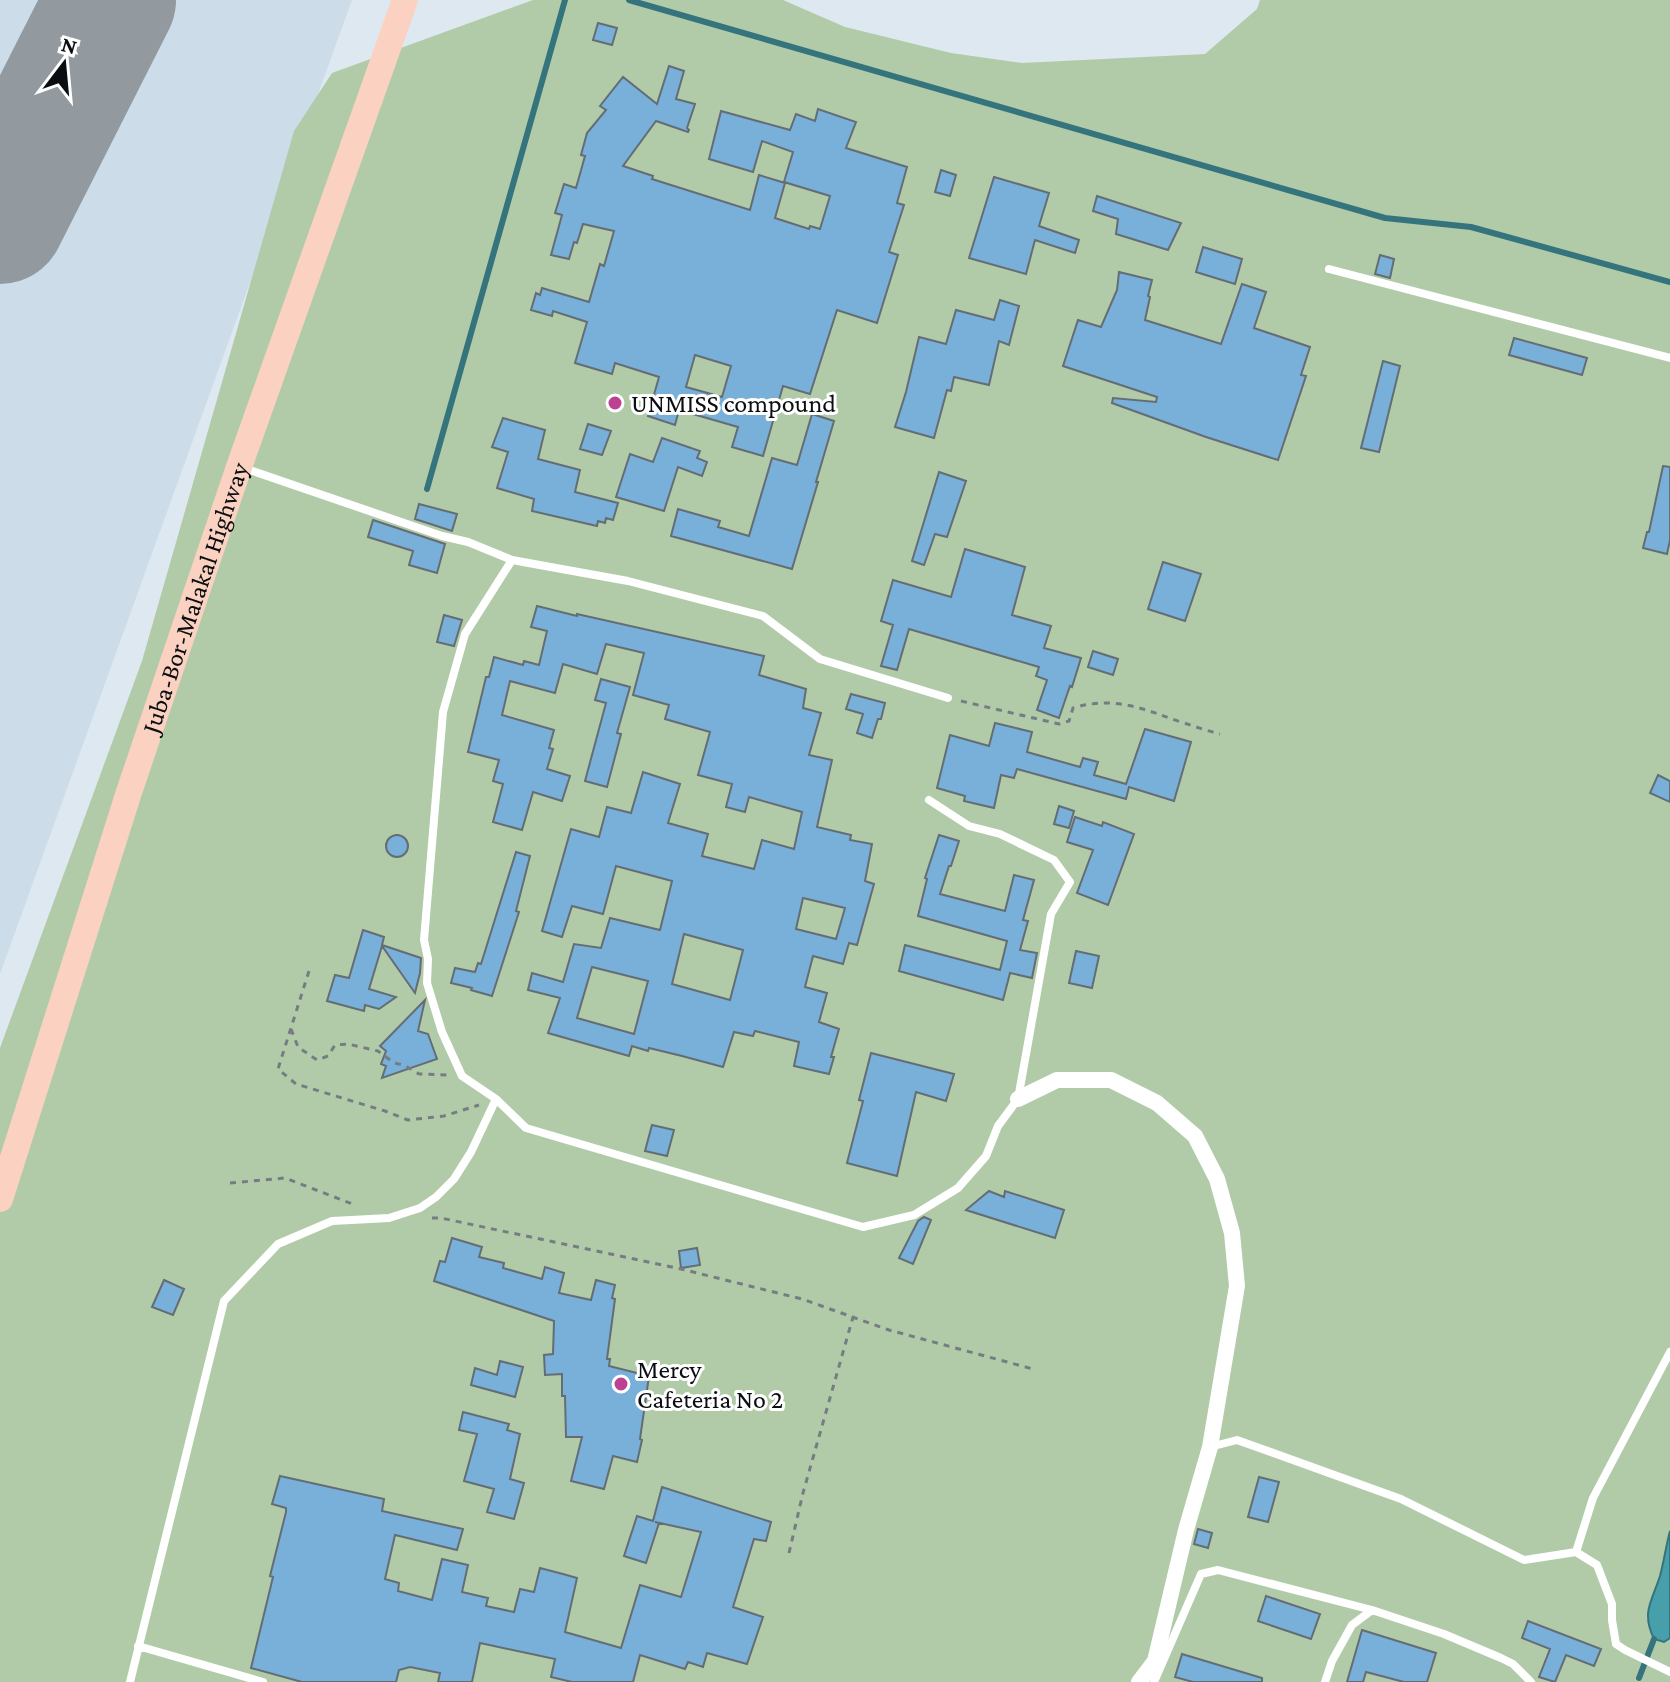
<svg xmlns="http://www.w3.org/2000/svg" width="1670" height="1682" font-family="'Crimson Pro',serif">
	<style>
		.built { fill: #ccdce9 }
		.green { fill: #b1cba8 }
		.water { fill: #479fab; stroke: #35747d; stroke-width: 2 }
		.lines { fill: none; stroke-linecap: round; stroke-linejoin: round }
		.stream { stroke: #35747d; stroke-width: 6 }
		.runway { stroke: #92999f; stroke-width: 130 }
		.building { fill: #78b0da; stroke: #646d74; stroke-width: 2; fill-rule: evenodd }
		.path { stroke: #767d82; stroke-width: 3; stroke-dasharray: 6 6; stroke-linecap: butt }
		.service { stroke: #fff; stroke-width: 8 }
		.minor { stroke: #fff; stroke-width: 16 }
		.primary { stroke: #fbd2c2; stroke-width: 26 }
		.poi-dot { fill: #bd4192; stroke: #fff; stroke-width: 3 }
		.labels { text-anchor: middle; stroke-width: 6; stroke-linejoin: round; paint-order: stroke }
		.poi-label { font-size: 26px; fill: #0b0e11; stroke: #fff; text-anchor: start }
		.street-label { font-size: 26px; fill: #0b0e11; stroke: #fff }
	</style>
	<rect width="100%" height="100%" fill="#dee8f0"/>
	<!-- built -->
	<path class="built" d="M0,0h352l-352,974z"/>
	<!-- green -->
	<path class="green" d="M533,0h250l62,27 106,26 71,10 183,-9 52,-45 3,-9h410v1682h-1670v-634l142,-387 152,-530 38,-58z"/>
	<!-- water -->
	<path class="water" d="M1670,1531v107l-6,4 -10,-3c-13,-27 -2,-38 6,-63 4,-15 6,-30 10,-45z"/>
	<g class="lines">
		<!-- stream -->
		<path class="stream" d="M629,0l756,218 86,9 199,55
			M427,489l138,-489
			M1639,1678l15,-39"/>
		<!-- runway -->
		<path class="runway" d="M0,219l111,-219"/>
	</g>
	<!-- building -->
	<path class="building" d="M598,23l19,5 -5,17 -19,-5z
		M669,66l15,5 -8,28 19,5 -8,24 2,2 -1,2 -32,-11 -33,45 30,10 -1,3 98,31 9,-35 26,8 -10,35 34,11 1,-3 10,3 10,-33 -46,-14 9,-30 -31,-11 -9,31 -44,-13 12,-48 69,19 6,-16 19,7 3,-12 38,13 -10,26 61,19 -10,36 7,2 -15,47 9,3 -21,68 -40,-13 -27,84 -27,-8 -20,70 -31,-9 6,-20 -59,-17 -4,15 -27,-9 11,-39 -44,-14 -3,11 -37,-11 12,-41 -34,-11 -1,5 -21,-6 5,-17 4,2 2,-7 47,14 11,-38 4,2 10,-35 -31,-7 -6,19 -3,-1 -5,17 -18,-4 11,-40 -7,-2 9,-29 12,4 9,-32 -4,-1 6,-22 19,-23 -6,-4 23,-29 34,27zM695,355l36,11 -9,31 -36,-10z
		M941,170l15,5 -6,21 -15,-4z
		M994,177l55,16 -10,33 40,14 -4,13 -40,-13 -9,34 -57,-16z
		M1097,196l84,27 -13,27 -52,-16 2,-15 -25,-8z
		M1203,247l39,12 -7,25 -39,-12z
		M1380,255l14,4 -4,19 -15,-4z
		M1119,272l33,8 -4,16 2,1 -5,23 76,24 21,-60 24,8 -12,36 56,19 -9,28 5,1 -28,84 -72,-23 -94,-34 1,-5 43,4 1,-5 -94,-31 15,-46 23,7 16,-37z
		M1000,300l19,6 -10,39 -10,-4 -10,44 -35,-8 -3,14 -4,-1 -13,48 -39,-11 11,-35 13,-55 27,7 10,-34 38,10z
		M1514,338l73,20 -5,17 -73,-20z
		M1383,361l17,5 -21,86 -18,-4z
		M812,414l22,7 -18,61h2l-26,87 -121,-33 7,-27 42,12 -2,6 31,9 23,-78 25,7z
		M503,418l42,12 -7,29 42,11 -5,22 43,11 -5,17 -7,-2 -1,5 -7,-2 -1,5 -65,-15 2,-12 -37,-11 11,-36 -16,-5z
		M588,424l23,7 -9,24 -22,-6z
		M662,438l38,13 -3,7 10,4 -5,14 -24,-9 -14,44 -48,-14 14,-43 23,8z
		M1663,466l7,1v73l-3,14 -24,-6 4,-16h2z
		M939,472l27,9 -19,56 -12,-3 -11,31 -12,-4z
		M419,504l38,10 -5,17 -37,-12z
		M373,520l72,24 -8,29 -28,-8 4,-14 -45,-14z
		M965,549l60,18 -13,48 39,11 -7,22 37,10 -9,29 -2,-1 -11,32 -22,-8 10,-30 -11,-4 3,-9 -130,-38 -12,41 -16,-4 12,-41 -12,-4 12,-41 58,17z
		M1163,562l38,12 -16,47 -37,-12z
		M537,606l40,10v-2l187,42 -5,19 47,14 -3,19 18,5 -12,42 23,5 -15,67 34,8 -1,5 22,4 -7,37 9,3 -17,61 -8,-2 -6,21 -30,-8 -8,31 22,6 -8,29 20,7 -8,28h3l-5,17 -35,-8 5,-24 -44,-11 -2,5 -19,-4 -11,35 -41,-11 -33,-8 -1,3 -16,-5 -3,10 -81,-23 12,-35 -32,-8 4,-17 31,9 11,-38 27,4 9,-30 50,12 12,-49 -56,-15 -13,48 -31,-8 -10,31 -20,-6 29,-102 28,8 8,-30 24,6 12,-41 37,12 -12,39 40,11 -6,22 52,13 8,-29 32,9 8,-37 -53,-15 -4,15 -19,-5 6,-23 -34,-9 12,-43 -45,-13 4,-14 -36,-10 11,-42 -38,-9 -9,30 -34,-10 -8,29 -45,-12 -8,34 52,15 -5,18 4,1 -6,20 23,7 -8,25 -29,-9 -11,38 -29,-8 10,-38 -10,-3 6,-21 -31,-8 18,-75h3l5,-20 29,8 1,-4 15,4 8,-34 -16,-4zM803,898l42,10 -9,31 -40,-10zM684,934l59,16 -13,50 -58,-16zM592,967l56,14 -14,53 -57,-16z
		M444,615l18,5 -8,26 -17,-4z
		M1093,651l25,8 -5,16 -25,-8z
		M601,679l29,8 -13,46 4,1 -14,53 -22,-6 21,-78 -11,-3z
		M851,694l34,9 -4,16h-3l-6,19 -15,-5 6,-19 -17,-5z
		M995,723l37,9 -5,20 53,15 3,-9 15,4 -4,13 32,9 19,-55 46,13 -17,59 -45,-14 -3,12 -109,-30 -3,9 -13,-3 -7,33 -30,-7 1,-5 -28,-8 13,-53 39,11z
		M1658,775l12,6v21l-20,-9z
		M1059,806l15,5 -5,17 -15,-4z
		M1075,817l27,9 1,-4 31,12 -26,71 -31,-12 16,-43 -26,-8z
		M939,835l20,6 -8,25h-2l-9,28 65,17 9,-36 20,5 -11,40 5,1 -8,29 17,3 -5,25 -22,-5 -7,27 -104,-29 6,-26 95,25 7,-29 -89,-25 9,-37 -2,-1z
		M386 846a11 11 0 1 1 22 0a11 11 0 1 1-22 0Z
		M516,852l14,4 -14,55 3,1 -27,84 -21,-6 1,-2 -21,-5 4,-15 20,4 3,-9 3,1z
		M363,930l21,7 -2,8 39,13 -1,15 -5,20 -33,-47 -13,43 27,8 -17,12 -14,-4 -1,6 -37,-10 8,-26 14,3z
		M1076,951l23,5 -7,32 -23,-5z
		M425,1000l-7,31 10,3 9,25 -55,19 4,-12 -5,-2 5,-13 -6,-5z
		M871,1053l83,21 -8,27 -30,-9 -19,84 -50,-13 16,-62 -4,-1z
		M652,1125l22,5 -7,26 -22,-5z
		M989,1191l15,6 1,-6 59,19 -9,28 -89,-28z
		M924,1217l7,3 -18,44 -14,-6 19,-37z
		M452,1238l30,9 -3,10 25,6 -1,5 39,11 3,-12 19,6 -5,20 32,7 5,-20 19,5 -3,13 3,1 -8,60h3l-1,7 40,10 -9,63 2,1 -5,22 -24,-6 -9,33 -33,-8 11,-44h-16l-1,-41h-3v-22l-17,1 -1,-20 9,-1 1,-33 -120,-40 6,-20 5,1z
		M697,1248l3,17 -19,3 -2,-17z
		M164,1280l20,9 -11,26 -21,-8z
		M500,1361l23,6 -8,30 -44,-12 4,-17 22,7z
		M463,1412l46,12 -2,6 13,4 -10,45 14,4 -10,36 -27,-7 7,-23 -30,-8 13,-47 -18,-4z
		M280,1476l104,23 -2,12 81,18 -6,21 -62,-15 -10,44 14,4 -1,8 34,9 10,-41 26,6 -6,27 26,6 -2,8 28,6 6,-23 14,3 6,-24 23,6 14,4 -12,54 56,16 19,-63 41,12 20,-65 -46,-10 4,1 -13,40 -22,-7 13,-40 16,5 9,-34 109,35 -5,19 -12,-2 -21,68 30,10 -16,47 -40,-11 -4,14 -15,-5 -3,7 -45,-14 -7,27h-61l-21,-5 4,-18 -75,-16 -8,39h-34l2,-9 -30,-6 -11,3 -3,12h-94l-51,-14 22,-91 -3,-1 16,-64v-4l-14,-4z
		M1259,1477l20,5 -11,40 -20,-5z
		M1198,1529l14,4 -4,15 -14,-4z
		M1266,1596l54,18 -9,25 -53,-18z
		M1528,1621l73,28 -7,17 -28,-11 -11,27 -16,-5 11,-28 -28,-11z
		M1362,1630l74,23 -9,29h-23l-38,-10 -3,10h-16z
		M1182,1654l80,24v4h-69l-18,-5z"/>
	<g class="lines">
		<!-- path -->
		<path class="path" d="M961,701l98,23 10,-3 4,-13c43,-13 72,2 111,15 12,4 24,8 36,11
			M309,971l-31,98 18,15 89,27 23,9 36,-4 35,-11
			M291,1029l7,18 19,13 11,-4 7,-11 13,-1 30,7 16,12 10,2 15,9 28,1
			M230,1183l55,-5 70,27
			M432,1218h9l240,51 121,30 87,31 144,39
			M789,1553l14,-60 50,-176"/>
		<!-- service -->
		<path class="service" d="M1329,269l341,89
			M244,468l198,68 26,6 44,18 116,21 135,35 57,43 128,39
			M512,560l-47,74 -22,78 -19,228 4,19 -1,24 15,49 20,44 34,23 30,29 337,99 51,-12 44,-27 28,-32 12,-30 20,-27 33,-185 19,-32 -16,-22 -54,-26 -31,-8 -40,-26
			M1210,1447l27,-7 164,59 123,61 52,-8 17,-54 77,-146
			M1576,1552l21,13 15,39v16l4,24 9,6 45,22
			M1372,1610l72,24 57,24 12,6 18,18
			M138,1646l125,36
			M130,1682l94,-381 54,-57 54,-23 57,-3 31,-10 16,-11 18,-18 17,-27 25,-53
			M1154,1682l47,-108 17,-4 154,40 -20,15 -20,36 -7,21"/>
		<!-- minor -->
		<path class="minor" d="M1018,1099l39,-19h54l46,23 38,33 22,43 15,54 5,53 -27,161 -24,83 -31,131 -16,21"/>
		<!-- primary -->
		<path class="primary" id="s1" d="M0,1199l129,-407 110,-325 166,-467"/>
	</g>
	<!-- markers -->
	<g class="poi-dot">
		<circle cx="615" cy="403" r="8"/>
		<circle cx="621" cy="1384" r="8"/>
	</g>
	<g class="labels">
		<!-- poi labels -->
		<g class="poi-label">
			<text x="631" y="412">UNMISS compound</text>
			<text x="637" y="1378">Mercy<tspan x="637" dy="30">Cafeteria No 2</tspan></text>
		</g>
		<!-- street labels -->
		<g class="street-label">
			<text dy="9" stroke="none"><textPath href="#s1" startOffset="632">Juba-Bor-Malakal Highway</textPath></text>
		</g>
	</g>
	<!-- north arrow -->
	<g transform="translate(64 64) rotate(16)" stroke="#ffffff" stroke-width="6" paint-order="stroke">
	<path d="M0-6L14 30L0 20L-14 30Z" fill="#0b0e11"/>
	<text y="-12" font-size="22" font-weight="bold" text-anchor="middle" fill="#0b0e11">N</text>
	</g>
</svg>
